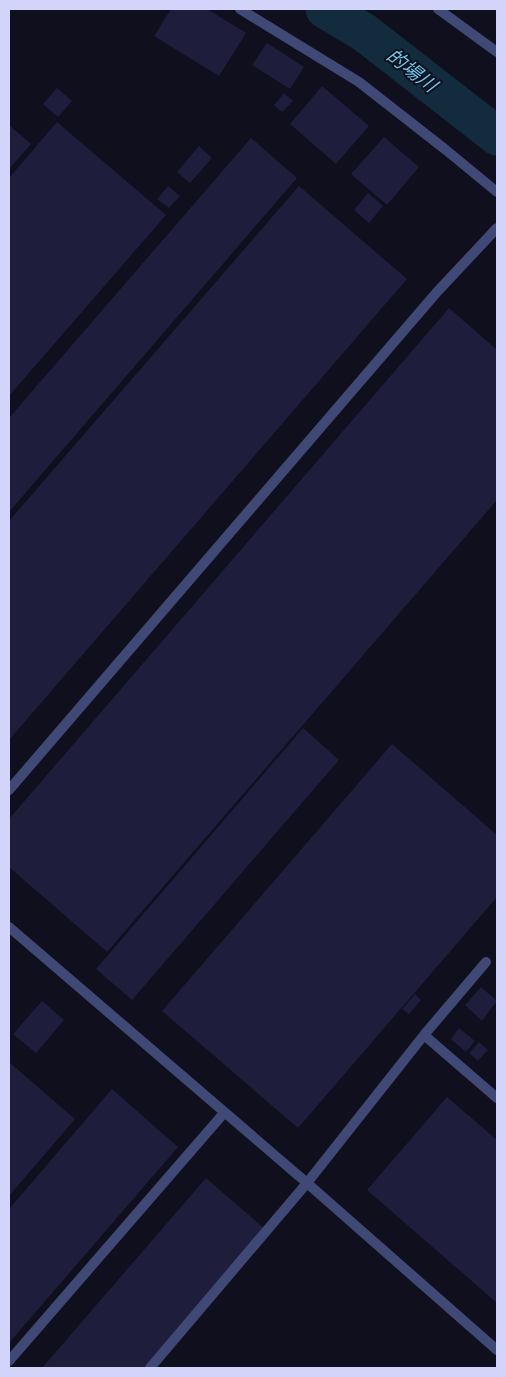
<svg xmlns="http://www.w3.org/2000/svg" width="506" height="1377" font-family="Manrope,'Noto Sans JP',sans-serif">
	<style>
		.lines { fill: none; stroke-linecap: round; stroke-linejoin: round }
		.river { stroke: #132c3d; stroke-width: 39 }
		.building { fill: #1e1d3c }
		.service { stroke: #404976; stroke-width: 10 }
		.tertiary { stroke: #404976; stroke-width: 10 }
		.labels { text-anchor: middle; stroke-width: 4; stroke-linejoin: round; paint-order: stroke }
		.water-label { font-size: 19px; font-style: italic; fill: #6dc9eb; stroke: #0f0f1d }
	</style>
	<rect width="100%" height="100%" fill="#0f0f1d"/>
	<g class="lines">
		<!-- river -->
		<path class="river" d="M325,9l40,24 132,103"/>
	</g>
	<!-- building -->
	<path class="building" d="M171,9h36l39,24 -27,43 -65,-40z
		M267,43l37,24 -14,22 -38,-24z
		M322,86l47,40 -33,38 -46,-40z
		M57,88l15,13 -14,16 -15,-13z
		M284,93l9,8 -11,11 -8,-7z
		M57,122l109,93 -157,181v-218z
		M9,125l22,19 -22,25z
		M384,137l35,30 -32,38 -36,-31z
		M251,138l46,40 -288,334v-94z
		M199,146l13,12 -22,25 -13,-11z
		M168,186l12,10 -11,12 -12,-9z
		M299,186l108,93 -398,461v-219z
		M368,193l15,13 -14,17 -15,-13z
		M449,308l48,42v150l-390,452 -98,-85v-48z
		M303,728l36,32 -207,240 -36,-31z
		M392,744l105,91v62l-199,231 -136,-117z
		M481,987l16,14 -15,20 -17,-16z
		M415,994l6,6 -12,14 -7,-5z
		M42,1001l22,19 -28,33 -23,-19z
		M459,1028l16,13 -9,11 -15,-13z
		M479,1042l9,8 -10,11 -9,-8z
		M9,1062l66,57 -66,77z
		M112,1089l66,58 -169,196v-134z
		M447,1097l50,43v163l-130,-113z
		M206,1178l59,51 -121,139h-102z"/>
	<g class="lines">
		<!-- service -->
		<path class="service" d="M438,9l59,43
			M9,790l428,-498 60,-64
			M9,927l298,256 190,167
			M424,1035l73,63
			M9,1361l215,-248
			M150,1368l157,-185 117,-148 62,-73"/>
		<!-- tertiary -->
		<path class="tertiary" d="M240,9l119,73 87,68 51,42"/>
	</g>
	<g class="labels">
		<!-- water labels -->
		<g class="water-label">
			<text transform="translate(412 70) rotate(38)" y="7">的場川</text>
		</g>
	</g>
	<!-- border -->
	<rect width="506" height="1377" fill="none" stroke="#d2d5f9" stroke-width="20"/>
</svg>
